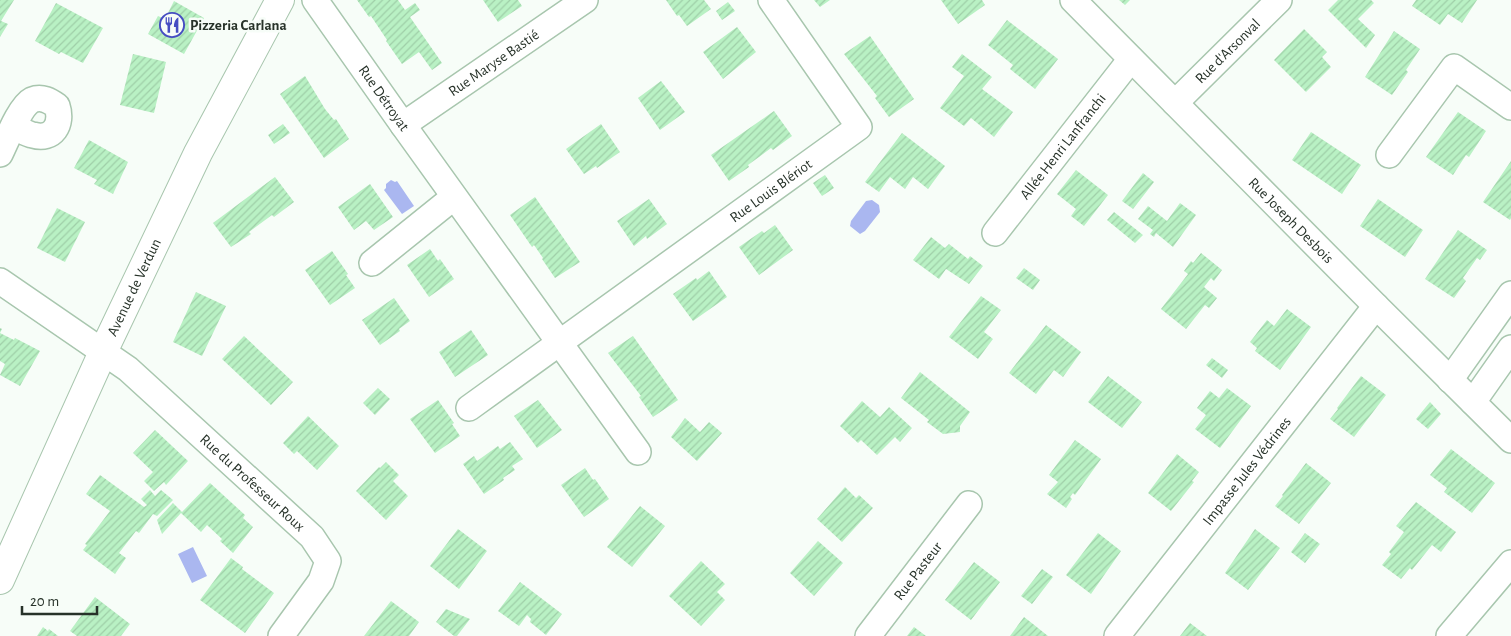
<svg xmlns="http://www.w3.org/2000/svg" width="1511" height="636" font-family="'Alegreya Sans',sans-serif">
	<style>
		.water { fill: #aab7f0 }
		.building { fill: url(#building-hatch) }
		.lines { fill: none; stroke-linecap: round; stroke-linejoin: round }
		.street-casing { stroke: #a8c6ae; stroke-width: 28 }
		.secondary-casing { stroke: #a8c6ae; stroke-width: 30 }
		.street { stroke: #fff; stroke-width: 25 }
		.secondary { stroke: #fff; stroke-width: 28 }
		.labels { text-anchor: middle; stroke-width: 5; stroke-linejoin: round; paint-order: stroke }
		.poi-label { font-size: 15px; font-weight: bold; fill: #273229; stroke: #f7fdf8; text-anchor: start }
		.street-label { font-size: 15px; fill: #273229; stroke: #f7fdf8 }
	</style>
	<defs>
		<pattern id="building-hatch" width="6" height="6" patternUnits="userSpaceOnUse" patternTransform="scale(1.25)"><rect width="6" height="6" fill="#b9f1c4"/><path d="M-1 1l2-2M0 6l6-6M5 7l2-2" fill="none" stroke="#9fcfa8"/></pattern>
	</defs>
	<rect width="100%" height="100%" fill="#f7fdf8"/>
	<!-- water -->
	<path class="water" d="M391,180l4,2 2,-1 17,25 -12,8 -18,-24 2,-2v-4z
		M872,200l7,5 1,7 -15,19 -5,3 -10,-8 1,-5 15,-20z
		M193,547l14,29 -15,7 -14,-29z"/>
	<!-- building -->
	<path class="building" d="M0,0h14l-13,21 7,3 -8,13z
		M357,0h41l7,10 10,-7 5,7 -10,7 32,46 -10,7 -13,-18 -17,12 -16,-23 1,-1 -16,-24 -2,1z
		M483,0h35l4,6 -24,16z
		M666,0h38l7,9 -24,17 -8,-11 -2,1z
		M814,0h16l-10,7z
		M941,0h41l3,5 -27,19z
		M1119,0h11l-5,5z
		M1338,0h33l3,3 -16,16 17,16 -9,13 -38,-38z
		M1416,0h61l-15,23 -14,-9 -8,11 -28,-19z
		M174,1l30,17 -20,36 -36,-20 10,-18 7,3z
		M728,2l7,9 -13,9 -6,-9z
		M56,3l47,25 -20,35 -22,-11 -2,2 -24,-13z
		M1007,20l51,39 -23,30 -25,-20 3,-4 -25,-20z
		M737,27l19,25 -33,27 -20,-27z
		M1304,29l23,23 -5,5 9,10 -25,25 -32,-32z
		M1394,31l26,18 -14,21 2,2 -16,23 -27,-18z
		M870,36l44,63 -25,18 -14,-19 2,-2 -33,-42z
		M133,54l33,8 -12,51 -34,-8z
		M962,54l30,23 -10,12 31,23 -19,25 -23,-19 -7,8 -24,-18 24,-32 -12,-9z
		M305,76l20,33 9,11 2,-1 13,20 -25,19 -44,-64z
		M661,81l24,31 -25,18 -22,-32z
		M774,111l18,25 -19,14 -2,-2 -12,9 -11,8 1,2 -20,14 -18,-26z
		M1458,112l28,19 -17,26 -3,-2 -13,20 -27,-18z
		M283,124l7,9 -16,11 -6,-9z
		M601,124l19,28 -23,16 -1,-2 -12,8 -18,-25z
		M1311,132l50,33 -19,29 -50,-34z
		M902,133l43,33 -17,23 -15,-12 -8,12 -15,-12 -11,15 -14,-10z
		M89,140l39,22 -15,32 -19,-10 3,-4 -23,-12z
		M1511,161v57l-1,2 -27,-18z
		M1076,170l32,25 -24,31 -13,-10 5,-7 -19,-15z
		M1143,173l11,9 -21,27 -11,-8z
		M825,175l9,13 -12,8 -9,-13z
		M275,177l19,25 -20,15 -2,-2 -23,17 2,2 -20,13 -18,-24z
		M370,184l23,33 -19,13 -8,-9 -12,9 -16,-23z
		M535,197l45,65 -25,16 -13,-19 1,-1 -9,-13 -2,2 -22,-32z
		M649,199l18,25 -20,15 -1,-3 -12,10 -17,-25z
		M1378,199l45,31 -18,27 -45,-31z
		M1180,203l16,12 -23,32 -17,-14 -2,4 -4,-3 3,-4 -15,-11 10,-13 19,15z
		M57,208l28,14 -20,40 -28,-14z
		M1114,212l29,23 -8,8 -28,-23z
		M775,225l18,25 -34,25 -20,-28 23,-16 2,2z
		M1458,230l29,20 -7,10 -3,-2 -14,20 3,3 -12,17 -29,-19z
		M931,237l14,11 4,-4 19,15 2,-3 13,10 -14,18 -23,-15 -7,10 -26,-19z
		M430,249l8,12 2,-2 14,20 -25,18 -22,-32z
		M332,251l16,23 -2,1 9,13 -25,17 -25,-35z
		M1201,253l21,17 -8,11 -3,-3 -7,9 13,11 -8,10 -4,-3 -19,24 -25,-20 27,-35 -4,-3 7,-10 2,2z
		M1024,268l16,12 -7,10 -17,-12z
		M709,271l18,26 -34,24 -20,-27 23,-16 1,2z
		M196,292l30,14 -24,50 -29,-14z
		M981,296l20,14 -17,22 9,7 -15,20 -29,-22z
		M394,298l16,23 -11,8 1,2 -20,14 -18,-25z
		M1287,309l24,18 -31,43 -25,-19 2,-3 -7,-6 17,-22 7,6z
		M1046,325l35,27 -18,25 -9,-7 -18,24 -27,-21z
		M0,328l2,1 -2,4 14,7 1,-2 25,13 -20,35 -20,-11 5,-11 -5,-3z
		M471,330l17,25 -33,22 -16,-25z
		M244,336l49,46 -22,23 -49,-46z
		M633,336l45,64 -25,17 -14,-20 2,-1 -33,-43z
		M1212,358l16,12 -6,8 -16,-13z
		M920,372l50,40 -10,14v6l-17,2 -16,-12 2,-2 -28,-22z
		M1108,376l34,26 -20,26 -34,-26z
		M1361,376l25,19 -32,42 -24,-18 8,-10 -1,-1z
		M378,388l12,11 -15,16 -12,-12z
		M1227,388l24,18 -31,42 -25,-19 11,-14 -9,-7 13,-17 9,7z
		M438,400l16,23 -2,1 8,12 -25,17 -25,-34z
		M538,400l24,30 -25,18 -23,-32z
		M862,401l18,16 9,-10 23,21 -12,14 -5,-5 -18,18 -16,-15 -3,3 -18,-17z
		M1430,402l11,12 -13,15 -12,-10z
		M308,416l31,30 -22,24 -20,-19 -3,3 -11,-11z
		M685,418l15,14 9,-10 13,11 -25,28 -26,-24z
		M155,430l33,31 -22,24 -2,-3 -10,9 -10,-10 9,-9 -20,-19z
		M1075,440l26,19 -26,36 -2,-2 -3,4 2,2 -6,9 -19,-14 11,-12 -9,-7z
		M510,442l13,17 -11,7 3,4 -12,8 1,2 -20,14 -21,-30 11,-8 3,5 21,-15 2,3z
		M1451,449l44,34 -23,30 -28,-21 3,-4 -17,-13z
		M1177,454l22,18 -7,9 2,1 -23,29 -23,-18z
		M386,462l13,13 -6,6 15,15 -22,24 -30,-29 23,-24 1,1z
		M1306,463l25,20 -32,41 -24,-18 8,-10 -1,-1z
		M585,468l8,12 2,-1 14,20 -25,18 -23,-32z
		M100,475l44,32 3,-2 -6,-6 9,-9 5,6 6,-6 12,10 -16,16 -4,-2 -14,19 -3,-2 -17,22 7,5 -11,16 -32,-24 4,-5 -2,-1 25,-33 -24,-17z
		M210,483l35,32 -2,3 10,9 -20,26 -13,-12 2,-2 -15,-14 -6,7 -20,-19 -19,21 -5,-14 16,-17 9,9z
		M845,487l11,11 3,-3 14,13 -31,34 -25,-23z
		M1416,502l40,30 -15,20 -9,-7 -20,25 -2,-2 -9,11 -19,-14 9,-11 -2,-2 15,-20 -8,-6z
		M640,506l25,20 -33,41 -25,-20z
		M458,529l29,22 -28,38 -29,-23z
		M1255,529l25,19 -32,42 -23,-17z
		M1098,533l23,18 -30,43 -25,-19z
		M1305,533l15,11 -15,19 -14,-11z
		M818,541l25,22 -29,33 -24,-23z
		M231,558l12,9 -1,2 32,24 -29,40 -45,-33z
		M701,561l24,23 -8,8 8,8 -24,26 -32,-30z
		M974,562l26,20 -29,38 -26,-20z
		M1042,569l11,8 -21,27 -11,-8z
		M520,582l42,32 -16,21 -16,-13 1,-3 -4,-4 -8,11 -21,-15z
		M95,597l35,27 -9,12h-44l-7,-5z
		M391,601l28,21 -10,14h-45z
		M446,609l24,10 -13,17h-3l-18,-14z
		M1024,617l9,7 15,12h-38z
		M1190,623l17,13h-27z
		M43,627l5,4 1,-2 9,7h-21z
		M914,627l12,9h-19z"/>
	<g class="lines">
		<defs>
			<g id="street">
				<path id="s1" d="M315,0l88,125 235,327"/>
				<path id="s2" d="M1073,0l303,306 135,134"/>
				<path id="s3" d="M1175,103l104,-103"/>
				<path id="s4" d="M403,125l182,-125"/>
				<path d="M0,154c6,-12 20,-48 32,-54 10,-4 18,1 25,6 6,18 -4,35 -24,29 -7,-1 -13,-6 -19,-8"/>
				<path d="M1389,155l65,-88 57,40"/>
				<path id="s5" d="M995,233l136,-174"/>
				<path d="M372,263l82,-66"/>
				<path id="s6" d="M0,281l128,88 184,168 16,24 -7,20 -40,55"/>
				<path d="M1450,380l61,-86"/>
				<path d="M1473,402l38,-54"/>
				<path id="s7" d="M469,408l390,-281 -88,-127"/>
				<path id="s8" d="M868,636l101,-132"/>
				<path id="s9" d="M1117,636l259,-330"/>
				<path d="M1449,636l62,-73"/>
			</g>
			<g id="secondary">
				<path id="s10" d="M0,580l103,-228 95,-199 82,-153"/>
			</g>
		</defs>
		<!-- street casing -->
		<use href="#street" class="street-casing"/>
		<!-- secondary casing -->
		<use href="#secondary" class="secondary-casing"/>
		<!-- street -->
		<use href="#street" class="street"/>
		<!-- secondary -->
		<use href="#secondary" class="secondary"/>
	</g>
	<!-- icons -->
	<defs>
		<symbol id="restaurant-ring" viewBox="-11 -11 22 22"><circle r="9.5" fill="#f7fdf8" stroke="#464dc2" stroke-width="1.5"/><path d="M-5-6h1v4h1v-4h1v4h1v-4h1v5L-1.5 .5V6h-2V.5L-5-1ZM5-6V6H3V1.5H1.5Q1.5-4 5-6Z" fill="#464dc2"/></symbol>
	</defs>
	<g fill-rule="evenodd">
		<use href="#restaurant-ring" x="158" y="11" width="28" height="28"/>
	</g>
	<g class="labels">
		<!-- poi labels -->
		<g class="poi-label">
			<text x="190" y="30">Pizzeria Carlana</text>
		</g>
		<!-- street labels -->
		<g class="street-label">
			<text dy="5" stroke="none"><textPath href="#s3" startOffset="74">Rue d'Arsonval</textPath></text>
			<text dy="5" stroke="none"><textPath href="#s4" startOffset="110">Rue Maryse Bastié</textPath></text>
			<text dy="5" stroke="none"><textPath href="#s1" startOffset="120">Rue Détroyat</textPath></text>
			<text dy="5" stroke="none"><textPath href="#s5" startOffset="110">Allée Henri Lanfranchi</textPath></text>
			<text dy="5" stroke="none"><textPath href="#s7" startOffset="372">Rue Louis Blériot</textPath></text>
			<text dy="5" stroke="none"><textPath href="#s2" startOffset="310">Rue Joseph Desbois</textPath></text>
			<text dy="5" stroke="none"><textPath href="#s10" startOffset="322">Avenue de Verdun</textPath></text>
			<text dy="5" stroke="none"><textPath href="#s9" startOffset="210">Impasse Jules Védrines</textPath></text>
			<text dy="5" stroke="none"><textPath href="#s6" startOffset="324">Rue du Professeur Roux</textPath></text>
			<text dy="5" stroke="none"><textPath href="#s8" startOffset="82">Rue Pasteur</textPath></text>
		</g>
	</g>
	<!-- scale -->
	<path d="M22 606v8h75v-8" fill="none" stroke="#273229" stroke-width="2.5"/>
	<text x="30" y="606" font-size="15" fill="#273229" stroke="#f7fdf8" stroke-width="4" paint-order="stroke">20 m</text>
</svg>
